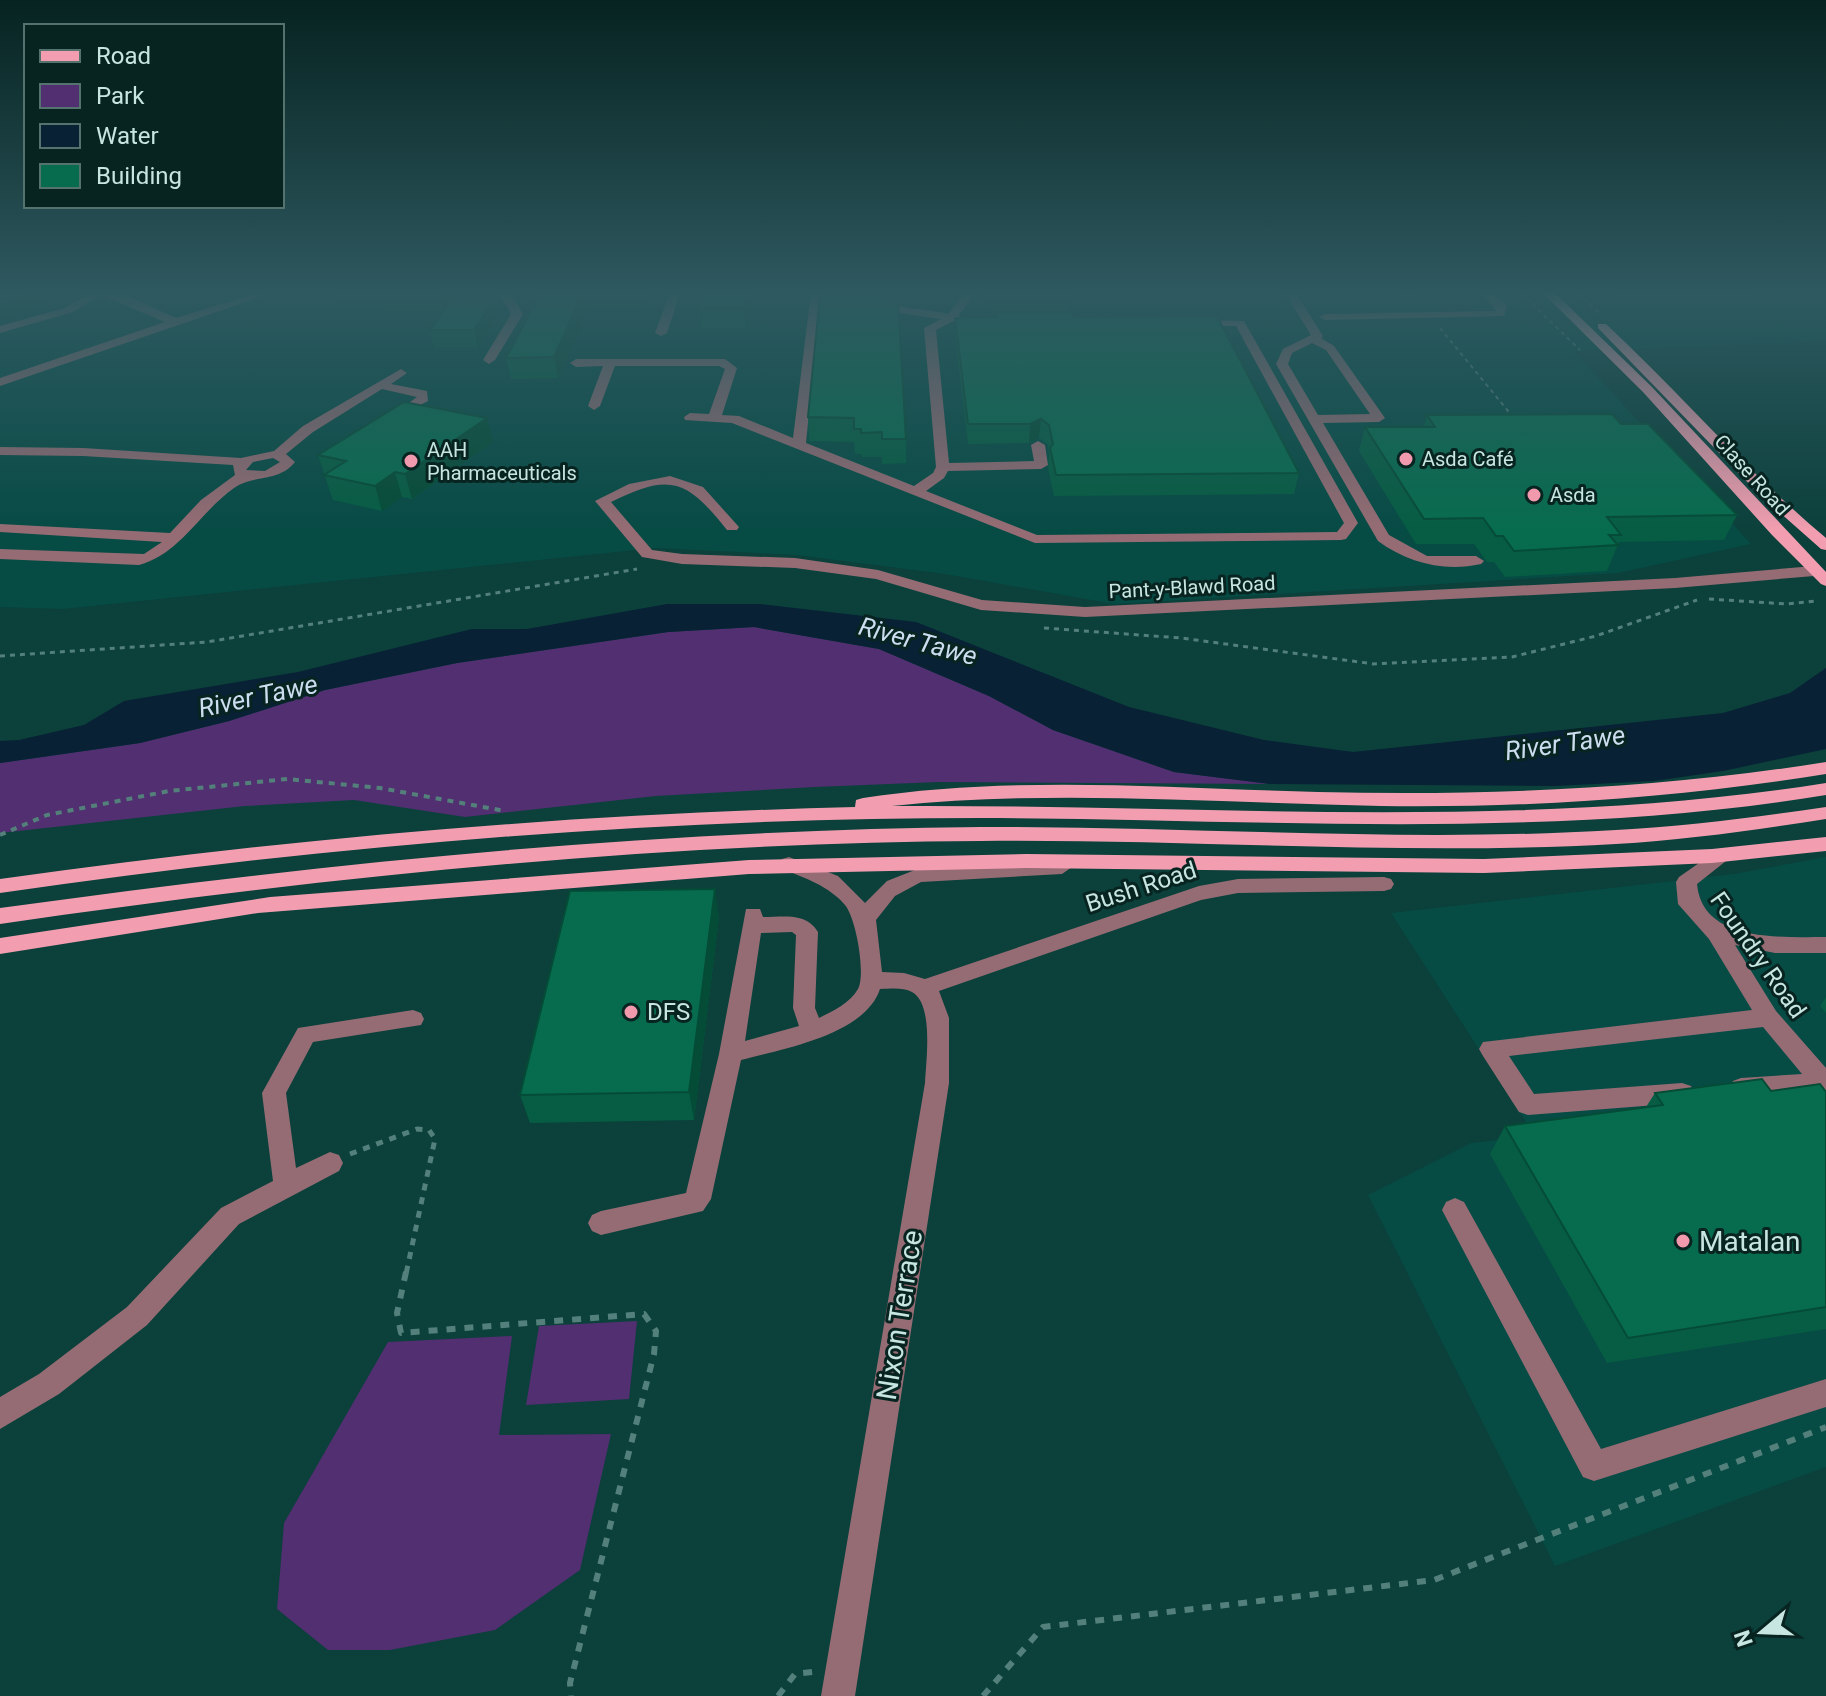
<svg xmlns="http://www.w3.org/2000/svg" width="1826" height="1696" font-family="Roboto,sans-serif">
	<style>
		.built { fill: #074b45 }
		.green { fill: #512f70 }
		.water { fill: #082135 }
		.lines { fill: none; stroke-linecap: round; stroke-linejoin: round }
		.path-far4 { stroke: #54807b; stroke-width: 2; stroke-dasharray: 4 4; stroke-linecap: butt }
		.path-far3 { stroke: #54807b; stroke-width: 3; stroke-dasharray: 5 5; stroke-linecap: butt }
		.path-far2 { stroke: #54807b; stroke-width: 4; stroke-dasharray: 6 6; stroke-linecap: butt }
		.path-far1 { stroke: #54807b; stroke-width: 5; stroke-dasharray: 7 7; stroke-linecap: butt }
		.path { stroke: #54807b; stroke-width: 6; stroke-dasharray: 9 9; stroke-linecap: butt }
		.minor { fill: #966c74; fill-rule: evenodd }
		.major { fill: #f29eb0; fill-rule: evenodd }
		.wall { fill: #065d43 }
		.shaded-wall { fill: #054c37 }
		.building { fill: #076c4e; stroke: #054c37; stroke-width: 2 }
		.poi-dot { fill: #f29aad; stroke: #082421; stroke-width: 3 }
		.labels { text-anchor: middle; stroke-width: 6; stroke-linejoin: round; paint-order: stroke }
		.far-poi-label { font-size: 20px; fill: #c7e6e1; stroke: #082421; text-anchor: start }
		.far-street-label { font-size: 20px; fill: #c7e6e1; stroke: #082421 }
		.street-label { font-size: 24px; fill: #c7e6e1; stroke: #082421 }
		.poi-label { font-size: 24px; fill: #c7e6e1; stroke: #082421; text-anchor: start }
		.water-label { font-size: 26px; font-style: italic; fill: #cbddee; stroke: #082421 }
		.near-poi-label { font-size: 28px; fill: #c7e6e1; stroke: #082421; text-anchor: start }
		.near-street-label { font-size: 28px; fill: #c7e6e1; stroke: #082421 }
	</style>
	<rect width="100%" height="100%" fill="#0b403b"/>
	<!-- built -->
	<path class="built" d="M0,293h1826v48l-252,10 177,193 -133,29 -504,31 -169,-30 -148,-19 -142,-7 -592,61 -63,-2z
		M1826,857v610l-271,99 -187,-371 103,-52 64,-7 -144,-223 343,-39z"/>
	<!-- green -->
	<path class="green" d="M754,627l125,22 110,47 64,34 121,42 96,12 -331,-2 -124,5 -159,9 -191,21 -111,-17 -109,6 -245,27v-70l140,-20 89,-22 96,-31 132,-27 211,-31z
		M637,1321l-8,78 -103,6 13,-79z
		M512,1336l-13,99 112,-1 -31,136 -85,60 -105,20h-62l-51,-41 7,-86 104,-181z"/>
	<!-- water -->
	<path class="water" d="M667,604h93l156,18 213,85 135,33 89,12 370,-39 67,-20 36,-25v81l-103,22 -69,10 -99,5 -285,-2 -96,-12 -121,-42 -64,-34 -110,-47 -125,-22 -86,5 -211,31 -132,27 -96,31 -89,22 -140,20v-22l19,-1 65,-15 40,-24 174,-29 174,-43h55z"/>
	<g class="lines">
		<!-- path-far4 -->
		<path class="path-far4" d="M1407,293l7,9
			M1521,293l59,57
			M1578,293l22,21
			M1440,328l73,89"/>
		<!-- path-far3 -->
		<path class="path-far3" d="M1709,599l78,5 28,-3
			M1044,628l137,10 193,26 138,-7 84,-21 101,-36
			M0,656l207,-14 430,-73"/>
		<!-- path-far2 -->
		<path class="path-far2" d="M0,835l47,-20 122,-24 118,-12 93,9 125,23"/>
		<!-- path-far1 -->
		<path class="path-far1" d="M350,1154l67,-25 12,1 6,9 -29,135"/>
		<!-- path -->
		<path class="path" d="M406,1272l-9,41 4,20 243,-19 12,17 -2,23 -84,329 1,13
			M778,1696l17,-22 18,-2
			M983,1696l60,-69 391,-47 392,-153"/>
		<!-- minor -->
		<path class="minor" d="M89,293h32l55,25 78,-24 9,2 -263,90v-8l165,-56 -64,-27 -28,17 -73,21v-7l65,-18z
			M499,293h11l13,21 -28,46 -6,4 -6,-4 28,-46z
			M670,293h10l-13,40 -6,3 -6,-3z
			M811,293h10l-15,150 108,43 19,-13 3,-6 -12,-139 17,-9 -69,-10 -33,-16c15,0 23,7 37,10 24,5 48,5 72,11l17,-21h11l-18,23 25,6v4l-30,-5 -17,9 13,133 85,-2 -3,-16 7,-4 7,4 3,20 -7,4 -93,2 -4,7 -18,13 111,44 300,-3 7,-9 -108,-197h-41l-6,-3 6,-3 49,1 114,202 -12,16 -5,1 -306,3 -303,-120 -47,-3 -1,-3 6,-4 19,1 16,-45 -6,-3h-104l-15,40 -6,4 -6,-4 15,-40 -27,1 -6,-4 6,-4h149l12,9 -15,47 17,1 54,22z
			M1285,293h11l27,43 -2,2 13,8 51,72 -6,4 -56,1 66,112 38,21h49l8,5 -3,3c-37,8 -73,-1 -103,-23l-102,-177 7,-15 28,-14zM1312,343l14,7 44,64 -52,1 -30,-51 4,-11z
			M1482,293h12l13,13 -3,10 -179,4 -6,-3 6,-3 171,-3z
			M1617,293h131l-5,3h-121z
			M401,369l6,4 -16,11 36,7 1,10 -16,8 -6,-4 11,-8 -35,-8 -69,43 -27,22 9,8c-17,21 -41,12 -61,26 -34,24 -54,66 -95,77l-139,-6v-10l144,5 18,-12 -162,-10v-8l170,9 31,-33 34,-25 -2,-10 -150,-9 -83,-1v-8l83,1 158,10 33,-7 29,-25zM273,458l7,4 -15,9 -19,-1 7,-8z
			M670,476l33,11 36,40 -2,3h-10c-40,-50 -56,-58 -116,-28l41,48 30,4 113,4 83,12 104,30 103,7 590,-29 139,-12 8,5 -8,5 -139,12 -590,29 -104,-7 -105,-31 -81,-11 -113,-4 -40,-7 -47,-56 34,-17z
			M1719,849l7,2 3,5 -3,5 -29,23c5,59 85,53 129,53v16h-51l-40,-8 41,66 50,57v27l-8,-3 -77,6 -8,-3 -4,-7 4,-7 8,-3 61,-4 -39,-47 -254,29 25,38 148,-11 9,3 3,7 -3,7 -9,3 -154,12 -9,-3 -36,-56 -4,-7 4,-7 269,-32 -43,-71 -31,-35 -2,-22 3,-5z
			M789,857l49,19 27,27 22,-22 33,-13 149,-6 3,5 -10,7 -141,8 -26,14 -19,24 6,52 22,1 21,6 274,-93 39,-7 146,-2 7,2 3,5 -3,5 -7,2 -146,2 -37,7 -262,91 10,27v65l-94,613h-34l104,-613c1,-22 9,-79 -13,-91 -9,-5 -22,-3 -32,-3 -15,46 -98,60 -139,71l-30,139 -8,12 -102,24 -9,-4 -4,-8 4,-8 9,-4 85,-18 33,-139 27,-145h14l3,8c21,0 43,-5 55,15l-3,76 4,10c14,-7 31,-15 39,-29 8,-15 -2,-71 -13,-84 -16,-19 -40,-27 -63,-36l-3,-5 3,-5zM792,932l4,3 -3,73 6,18 -54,15 16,-108z
			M413,1010l8,3 3,6 -3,6 -108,17 -27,51 10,75 34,-16 9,3 4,8 -4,8 -100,53 -92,101 -88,69 -59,35v-32l39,-23 88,-67 94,-99 52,-27 -11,-88 36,-65z
			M1455,1198l9,4 137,247 225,-70v28l-232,74 -11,-4 -141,-267 4,-8z"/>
		<!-- major -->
		<path class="major" d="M1543,293h12l96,93 175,186v14l-5,-2 -49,-49 -129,-143z
			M1598,324h8c75,70 141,148 220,214v12l-5,-1 -59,-52 -164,-169z
			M1826,762v12c-148,24 -296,34 -445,32 -163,-3 -327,-17 -489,0 311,-2 625,26 934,-23v12c-280,46 -563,24 -845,23 -329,0 -656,28 -981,75v-14c284,-40 568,-65 855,-72l1,-7 7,-2c149,-23 304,-10 455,-6 170,4 339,-3 508,-30z
			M1826,807v12c-70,11 -140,21 -210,25 -212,12 -424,-5 -635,-3 -329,2 -656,36 -981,83v-16c325,-45 652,-78 981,-81 211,-1 423,16 635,3 70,-4 140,-13 210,-23z
			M1826,837v14l-114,12 -228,10 -458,-5 -277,6 -491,39 -258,41v-16l270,-41 479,-37 277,-6 458,5 228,-10z"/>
	</g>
	<!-- wall -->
	<path class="wall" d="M341,293h122l-5,9 38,16 -18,29h-44l-4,-17 13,-19h-58l-2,-7h-39z
		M540,293h109l-5,15h-55l-31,70 -47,1 -5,-21z
		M753,293l-7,35h-45l-2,-20z
		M988,293h78l2,9 -1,10 6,5 226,156 -5,21 -240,2 -6,-28 1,-13 -1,-10 -9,-7 -10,5 -61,1 -13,-108v-18l38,-1z
		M882,300l24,139v24l-24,1v-7h-20v-3h-7l-1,-12 -45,-1 -1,-24z
		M1427,415l194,9 116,91 -13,25 -105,2 -12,29 -102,6 -11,-15h-7l-13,-18h-58l-57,-93 6,-24h59z
		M493,442l-81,57 -10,-2 -20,14 -49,-11 -15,-45z
		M719,917l-25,203 -164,3 -10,-28z
		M1826,997v16l-6,-7z
		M1771,1091l55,1v237l-219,34 -117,-209 15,-28 141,-19 9,-14z"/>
	<!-- shaded-wall -->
	<path class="shaded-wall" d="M28,293h28l-38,23 -18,5v-15z
		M447,293h16l-9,15 -11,3 -3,-15z
		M583,293h3l3,15 -31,70 -4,-21z
		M642,293h7l-5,15z
		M747,293h6l-7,35 -2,-20z
		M493,302l3,16 -18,29 -4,-17z
		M487,418l6,24 -81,57 -7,-25z
		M1041,419l-2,19 -10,5 1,-19z
		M395,472l7,25 -20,14 -7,-25z
		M715,889l4,28 -25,203 -5,-28z"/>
	<!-- building -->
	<path class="building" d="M0,293h28l-17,10 -11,3z
		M383,293h64l-7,3h-59z
		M540,293h43l-29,64 -48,1z
		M703,293h44l-3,15h-45z
		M992,293h74l2,9h-75z
		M882,294v6h16l8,139h-24v-7l-21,1v-4h-7v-11l-46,-1 12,-122z
		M450,302h43l-19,28h-44z
		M996,312h76l1,5 144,-1 82,157 -243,2 -6,-27 3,-4 -4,-19 -8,-6 -11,5h-62l-13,-106 42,-1z
		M404,402l83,16 -82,56 -10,-2 -20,14 -51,-11 22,-14 -28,-6z
		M1612,414l9,10h27l89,91 -130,2 14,18h-12l9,10 -104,6 -11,-15h-7l-13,-18 -59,1 -59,-92h70l-8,-12z
		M715,889l-26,203 -169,3 50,-204z
		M1762,1079l9,12 49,-7 6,8v215l-198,31 -123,-212 158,-21 -8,-12z"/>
	<!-- sky -->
	<linearGradient id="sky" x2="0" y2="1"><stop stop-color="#062320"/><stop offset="0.55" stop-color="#2e5960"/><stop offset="1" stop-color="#2e5960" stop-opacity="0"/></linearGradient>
	<rect width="1826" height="531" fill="url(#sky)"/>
	<!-- markers -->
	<g class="poi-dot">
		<circle cx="1406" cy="459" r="8"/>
		<circle cx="411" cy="461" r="8"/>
		<circle cx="1534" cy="495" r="8"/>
		<circle cx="631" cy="1012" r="8"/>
		<circle cx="1683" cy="1241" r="8"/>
	</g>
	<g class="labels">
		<!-- far-poi labels -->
		<g class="far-poi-label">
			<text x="427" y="457">AAH<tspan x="427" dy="23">Pharmaceuticals</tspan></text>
			<text x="1422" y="466">Asda Café</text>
			<text x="1550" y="502">Asda</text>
		</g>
		<!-- far-street labels -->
		<g class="far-street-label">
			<text transform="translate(1752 475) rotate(48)" y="7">Clase Road</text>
			<text transform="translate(1192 587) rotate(-3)" y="7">Pant-y-Blawd Road</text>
		</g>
		<!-- street labels -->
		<g class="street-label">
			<text transform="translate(1141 887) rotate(-18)" y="8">Bush Road</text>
			<text transform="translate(1758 955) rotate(55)" y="8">Foundry Road</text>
		</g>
		<!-- poi labels -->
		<g class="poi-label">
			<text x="647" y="1020">DFS</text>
		</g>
		<!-- water labels -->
		<g class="water-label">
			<text transform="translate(918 641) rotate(15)" y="9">River Tawe</text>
			<text transform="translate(258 696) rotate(-12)" y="9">River Tawe</text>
			<text transform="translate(1565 743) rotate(-8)" y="9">River Tawe</text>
		</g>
		<!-- near-poi labels -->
		<g class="near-poi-label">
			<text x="1699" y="1251">Matalan</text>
		</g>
		<!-- near-street labels -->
		<g class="near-street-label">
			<text transform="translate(899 1315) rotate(-81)" y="10">Nixon Terrace</text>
		</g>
	</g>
	<!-- legend -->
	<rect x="24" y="24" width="260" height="184" fill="#082421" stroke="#54726e" stroke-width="2"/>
	<rect x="40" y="50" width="40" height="12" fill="#f29eb0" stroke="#54726e" stroke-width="2"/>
	<text x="96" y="64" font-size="24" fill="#c7e6e1">Road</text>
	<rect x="40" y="84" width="40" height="24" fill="#512f70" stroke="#54726e" stroke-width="2"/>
	<text x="96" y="104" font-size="24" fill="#c7e6e1">Park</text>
	<rect x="40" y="124" width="40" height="24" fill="#082135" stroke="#54726e" stroke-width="2"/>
	<text x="96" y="144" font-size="24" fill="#c7e6e1">Water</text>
	<rect x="40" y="164" width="40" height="24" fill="#076c4e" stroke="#54726e" stroke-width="2"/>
	<text x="96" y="184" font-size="24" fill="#c7e6e1">Building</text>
	<!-- north arrow -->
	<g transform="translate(1762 1632) rotate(251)" stroke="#082421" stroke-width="6" paint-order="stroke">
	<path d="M0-6L14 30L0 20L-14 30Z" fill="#c7e6e1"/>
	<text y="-12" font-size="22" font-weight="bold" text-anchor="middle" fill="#c7e6e1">N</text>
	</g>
</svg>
